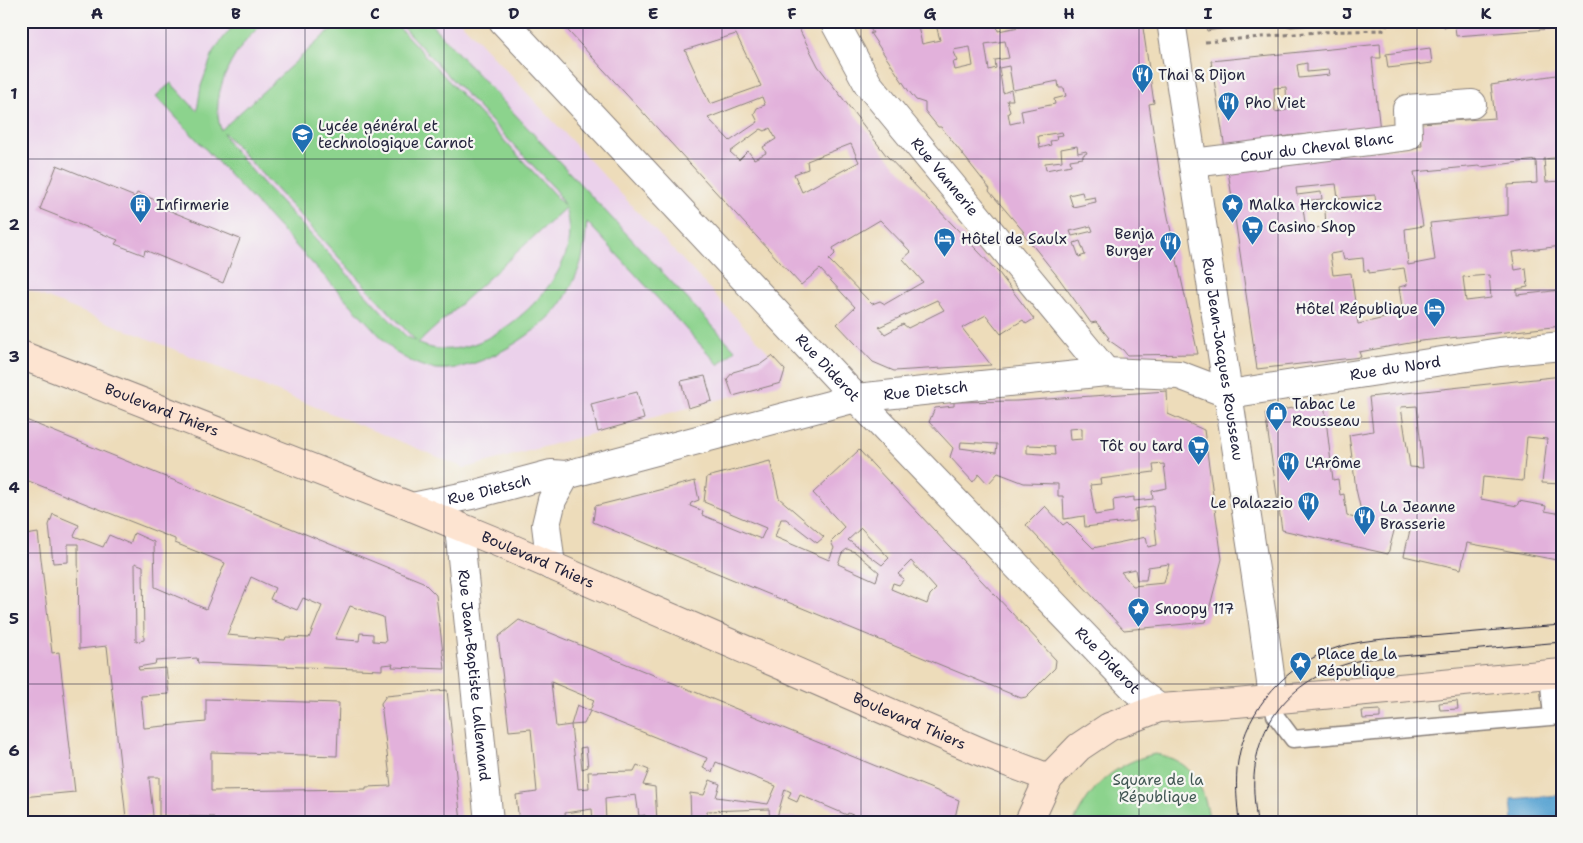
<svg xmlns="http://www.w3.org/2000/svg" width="1583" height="843" font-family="'Shantell Sans',sans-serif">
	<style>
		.built { fill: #ebd1eb }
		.green { fill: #8cd38d; stroke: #577a64; fill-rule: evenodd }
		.water { fill: #5ba5d3; stroke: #3e6487 }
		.building { fill: #e2b1db; fill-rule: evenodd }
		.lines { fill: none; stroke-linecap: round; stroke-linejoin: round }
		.service-casing { stroke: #887f7a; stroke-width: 19 }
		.minor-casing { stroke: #887f7a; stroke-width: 30 }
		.tertiary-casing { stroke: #887f7a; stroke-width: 30 }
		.secondary-casing { stroke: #887f7a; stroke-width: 30 }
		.path { stroke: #887f7a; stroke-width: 3; stroke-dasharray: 4 4; stroke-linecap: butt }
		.service { stroke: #fff; stroke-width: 16 }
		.minor { stroke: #fff; stroke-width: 28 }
		.tertiary { stroke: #fff; stroke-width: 28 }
		.secondary { stroke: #fde4d1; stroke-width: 28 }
		.tram { stroke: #22223b; stroke-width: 1 }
		.grid { fill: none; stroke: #22223b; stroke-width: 1; stroke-opacity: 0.55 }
		.labels { text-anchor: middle; stroke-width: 4.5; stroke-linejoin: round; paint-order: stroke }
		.poi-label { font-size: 15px; fill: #22223b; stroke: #f6f6f2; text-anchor: start }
		.street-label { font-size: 15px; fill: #22223b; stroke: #f6f6f2 }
		.park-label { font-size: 15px; fill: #425754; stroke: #f6f6f2 }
		.neatline { fill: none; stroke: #22223b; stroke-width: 2 }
		.grid-label { font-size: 16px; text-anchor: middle; font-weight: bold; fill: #22223b }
	</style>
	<rect width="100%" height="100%" fill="#f6f6f2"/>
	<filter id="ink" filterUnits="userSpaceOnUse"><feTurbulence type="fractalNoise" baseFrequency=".02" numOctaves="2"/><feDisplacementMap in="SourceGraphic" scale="10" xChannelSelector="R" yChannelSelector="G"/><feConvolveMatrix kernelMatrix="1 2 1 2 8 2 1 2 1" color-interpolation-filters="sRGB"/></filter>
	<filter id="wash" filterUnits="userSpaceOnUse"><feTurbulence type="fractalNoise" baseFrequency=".0096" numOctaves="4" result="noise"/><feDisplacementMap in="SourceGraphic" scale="20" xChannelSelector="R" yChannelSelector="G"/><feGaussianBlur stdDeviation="1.12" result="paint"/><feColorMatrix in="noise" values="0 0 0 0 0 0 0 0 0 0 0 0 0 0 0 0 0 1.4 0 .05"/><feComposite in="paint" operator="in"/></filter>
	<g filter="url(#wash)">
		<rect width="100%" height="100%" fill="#eddcba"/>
		<!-- built -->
		<path class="built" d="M21,21h439l325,349 -4,13 -316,85 -444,-181z"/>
		<!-- green -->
		<path class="green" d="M237,21h29c-30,24 -58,70 -45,109l119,-109h53l171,184 -8,-15 -159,-169h31l307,329 -16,15 -132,-143c-3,24 -2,35 -13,58 -4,9 -9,19 -15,27 -25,30 -89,70 -130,61 -12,-3 -23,-9 -34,-16l-239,-256 15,-13 26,28 4,-25 13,-36zM223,133h1l192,208 -10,-5 -19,-19 -133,-144 -24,-28zM565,208c4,14 5,27 2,42 -13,50 -95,121 -149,93z
			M1155,754c40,7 48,32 55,68h-136c17,-37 42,-59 81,-68z"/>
		<!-- water -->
		<path class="water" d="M1562,795v27h-49l-2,-23z"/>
		<g id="blocks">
			<!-- building -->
			<path class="building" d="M559,21h236l23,45 68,89 113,118 35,46 -8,5 -3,-4 -22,14 -15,-19 -24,13 29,37 -97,6 -21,-9 -36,-38 18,-17 -35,-38 -19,16zM736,34l25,52 -51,18 -25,-54zM762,97l3,8 -8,3 -3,6 4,8 -28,19 -22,-23zM770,128l6,11 -13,8 3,6 -12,6 -6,-8 -9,9 -9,-8 31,-23 4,2zM851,144l8,18 -57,30 -8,-18 14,-5 -1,-8zM880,220l31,32 -8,7 20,23 -38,22 -5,-3 -8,3 -43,-44 6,-6 -2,-6zM937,300l7,10 -36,18 -5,-4 -18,10 -6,-7z
				M865,21h33l1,6 18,-4 5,21 18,-4 -5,-19h61l2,10 52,-10h92l12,82 -5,1 11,72 14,71 24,107 -71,1 -4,-5 -16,-11 2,-1 -13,-16 -5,1 -33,-46 -36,-45h2l-35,-41 1,-2 -49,-62h-3l-13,-16v-8l-9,-3 -8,-10 -38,-57h3zM1005,41l4,17 -14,2 1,8 -7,2 -4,-26zM970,47l3,19 -18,4 -2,-8 5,-1 -5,-11zM1009,66l4,24 45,-9 1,7h5l2,8 -12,3 1,5 -34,7 2,10 -13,3 -2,-11 2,-1 -3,-12h6l-2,-10 -8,3 -4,-25zM1062,132l1,3 -7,1 1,4 -7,1 1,4 -11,3 -2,-12zM1077,146l1,7 8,-2 1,2 -4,2v3l-13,2 1,5 -25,5 -1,-7 17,-2 -1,-12zM1082,192l2,7 11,-2 1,5 -23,5 -4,-12zM1091,226l2,5 -21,5 -2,-5zM1080,241l5,14 -6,2 -5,-14z
				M1205,21h56l1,1 -55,9z
				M1269,21h65v2l-43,4z
				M1444,21h118v7l-106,8 -1,-10 -11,1z
				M1380,44l1,14h-9l8,73h-39l-52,5 -8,1v13l-55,5 -15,-94zM1307,63v9l22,-2 1,5 -31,3 -2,-13zM1286,87l1,23 -12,2 -1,-24z
				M1430,48l2,15 -44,5 -2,-14z
				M1556,75l1,2 5,-1v21l-4,1 4,27v32l-18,2 2,23 16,-1v65l-50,6 3,18 11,-2 2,19 -11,2v6l45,-5v36l-141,15 -62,11 2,5 -104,12 -30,-205 195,-18 -2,-23 75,-5 -4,-33zM1536,160l1,23 -29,2v30l-78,8 5,37 -27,5 -3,-36 18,-3 -9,-54 65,-6 2,1zM1336,184l2,14 37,-3 1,10 -51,6 1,15 -20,4 -4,-29 20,-2 -1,-7 -24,3 -1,-7zM1342,252l2,8 19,-2 1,13 5,-1v3l35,-5 3,17 -8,2 4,27 -45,10 -7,-51 -18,2 -3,-21zM1489,275l2,23 -25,3 -3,-24z
				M57,165l78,32 2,-4 29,11 -3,4 77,31 -17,44 -78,-33 -1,5 -29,-11 3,-4 -78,-31z
				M772,356l13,14 -4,13 -48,13 -6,-17 6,-7 28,-8z
				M705,376l7,25 -24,7 -7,-27z
				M1562,376v108l-20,-1 5,-44 -20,-2 -4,44 -40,-4 -2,22 36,7 2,-5 27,5 -1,5 17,3v47l-95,-18 -6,26 -57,-13 6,-26 -15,-3 -7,27 -106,-24 -17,-117 59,-11 9,78 5,-1 2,16 4,-1 3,22 16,4 -7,-31 -7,-54 24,-4 -4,-34zM1417,406l6,62 -13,-1 -9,-60z
				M1167,391l1,23 36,16 18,129 -16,63 -82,8 -98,-105 19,-19 18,19 4,-3 26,26 53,-11 2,10 9,-2 -4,-39 -18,3 1,12 -51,6 -1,-11 -20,3 -1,-23h-5v-12l-34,-1 -26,-10 -10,11 -9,-10 -6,8 -23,-25 3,-9 -24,-26 6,-14 19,-2v-4l63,-1zM1082,428v11l-12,1 -1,-11zM961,442l36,2 -1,9 -36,-5zM1027,445l27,1 1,9 -28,-2zM1164,464l3,24 -15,3 1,8 -19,2v-4l-21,3 1,12 -19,3 -5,-30 11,-1 -1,-5 54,-7 -1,-7zM1169,564l-5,19 -31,3 -12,-14 14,-3 2,11h9l2,-13z
				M637,392l7,27 -46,13 -7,-28z
				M21,418l402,164 13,13 9,74 -53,-2 1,-3 -11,1v5l-184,-7 -1,-5 -41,3 -1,3 -17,3 1,3 27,-2 3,26 -28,2 3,32 62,-6v-23l133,4 -2,53 -126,-4v39l155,-2v-2l25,-1 -10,-83 5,-7 61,-6 14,132h-121v-5l-69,2v3h-58l1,-5 -55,-1v-39h-10l4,39 -27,2 -19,-172 -28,3 -1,-105h-10v18l-15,1 -4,-38 4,-11 26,11 -5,11 29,11 6,-12 21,9 4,-11 20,9 1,45 51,22 19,-46 -50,-20v-4l-154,-61zM135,563l8,3 1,74 -8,2zM251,577l24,11 -5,11 27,11 6,-12 19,8 -13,32 -23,-1 -1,3 -58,-5zM350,606l33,11 3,25 -13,-1v-7l-13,-1 -1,8 -24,-2z
				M859,450l197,210 -1,8 -29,29 -5,1 -428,-176 2,-16 100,-25 4,19 -8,3 -1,3 13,5 -1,4 59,24 5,-11 -62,-26 3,-25 63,-16 9,37 45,39 -7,6 -31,-24h-5l-6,18 54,23 5,-12 -3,-6 14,-14 -32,-35zM861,528l28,30 -7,7 -34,-25zM847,549l8,3 24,20 -3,9 -38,-17 4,-11zM911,561l25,28 -6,6 -3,9 -36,-15 2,-6 6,2 5,-6 -6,-5z
				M21,509l5,26 12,-2 14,120 7,-1 16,140 -53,5z
				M519,620l440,180 -5,22h-85l-21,-9 -1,2 -47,-20 -3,7 -9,-4 3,-6 -6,-3 -8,28 34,1 1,4h-42l-1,-13 -62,2v11h-16l-1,-29 14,2 6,-15 10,4 -4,13 52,7 8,-18 -60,-24 -4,10 -9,-4 4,-10 -117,-47 -6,13 -13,1 6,-20 13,6 4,-11 -43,-18 5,45 15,-2 7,64 11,-1 -1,-16 46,-1 3,-6 12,5 -6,15 12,2 2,35h-11l-1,-7 -6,1 -3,-21 -31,4 1,23h-13l-1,-13 -27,4 1,9h-47l-3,-27 21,-3 -6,-63 -22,2 -11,-94z
				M1457,701l1,8 -18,1 -1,-7z
				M1380,710v8l-17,1 -1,-8z
				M586,747l2,20 -6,2 -2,-21z"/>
		</g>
	</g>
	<g filter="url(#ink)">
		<use href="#blocks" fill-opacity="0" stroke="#887f7a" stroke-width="1"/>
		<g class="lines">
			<defs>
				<path id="service" d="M1548,674l4,43
					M1272,699l3,16 18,24 269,-23"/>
				<g id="minor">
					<path id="s1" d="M834,21l34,63 238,288"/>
					<path id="s2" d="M1171,21l92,601 9,68v9"/>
					<path id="s3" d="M1193,163l215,-27 -1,-27 65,-5"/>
					<path id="s4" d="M412,507l64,-13 75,-20 15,1 290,-77 250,-26 73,3 50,19 271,-42 62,-6"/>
					<path id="s5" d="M459,528l30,294"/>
					<path d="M551,566l-5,-41 6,-25 14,-25"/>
				</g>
				<g id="tertiary">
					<path id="s6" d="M503,21l353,377 281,293 22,17"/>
				</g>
				<g id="secondary">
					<path id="s7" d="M21,355l391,152 85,35 491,213 61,23"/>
					<path d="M1029,822l20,-44 30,-31 30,-20 50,-19 77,-5 326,-30"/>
				</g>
			</defs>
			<!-- service casing -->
			<use href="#service" class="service-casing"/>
			<!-- minor casing -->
			<use href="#minor" class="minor-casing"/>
			<!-- tertiary casing -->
			<use href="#tertiary" class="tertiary-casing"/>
			<!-- secondary casing -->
			<use href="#secondary" class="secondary-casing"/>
			<!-- path -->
			<path class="path" d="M1205,42l112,-10 68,-2 3,-9"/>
			<!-- service -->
			<use href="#service" class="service"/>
			<!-- minor -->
			<use href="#minor" class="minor"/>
			<!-- tertiary -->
			<use href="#tertiary" class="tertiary"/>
			<!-- secondary -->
			<use href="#secondary" class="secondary"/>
			<!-- tram -->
			<path class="tram" d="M1239,822c-2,-20 -4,-41 -1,-61 9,-54 49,-98 101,-114 30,-9 63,-9 94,-11 43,-4 86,-8 129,-11
				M1257,822c-2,-15 -4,-31 -3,-46 5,-66 51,-105 112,-117l196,-17"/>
		</g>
	</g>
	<!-- grid -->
	<path class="grid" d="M166,21v801M305,21v801M444,21v801M583,21v801M722,21v801M861,21v801M1000,21v801M1139,21v801M1278,21v801M1417,21v801M21,159h1541M21,290h1541M21,422h1541M21,553h1541M21,684h1541"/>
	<!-- icons -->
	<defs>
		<symbol id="restaurant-pin" viewBox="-11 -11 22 30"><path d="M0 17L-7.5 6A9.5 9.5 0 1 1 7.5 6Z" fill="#1f6fb2" stroke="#f6f6f2"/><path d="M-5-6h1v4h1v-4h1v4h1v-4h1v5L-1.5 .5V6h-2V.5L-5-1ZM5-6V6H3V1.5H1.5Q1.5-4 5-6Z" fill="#fff"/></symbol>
		<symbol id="school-pin" viewBox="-11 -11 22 30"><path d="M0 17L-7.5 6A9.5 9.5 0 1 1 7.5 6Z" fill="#1f6fb2" stroke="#f6f6f2"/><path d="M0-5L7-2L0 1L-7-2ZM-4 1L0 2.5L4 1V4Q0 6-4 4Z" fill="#fff"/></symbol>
		<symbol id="building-pin" viewBox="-11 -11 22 30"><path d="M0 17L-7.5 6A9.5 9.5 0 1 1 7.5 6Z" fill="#1f6fb2" stroke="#f6f6f2"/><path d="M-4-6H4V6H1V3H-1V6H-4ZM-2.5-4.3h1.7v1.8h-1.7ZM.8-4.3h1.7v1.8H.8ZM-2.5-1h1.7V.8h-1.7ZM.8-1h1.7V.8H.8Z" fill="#fff"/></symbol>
		<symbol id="sight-pin" viewBox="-11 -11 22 30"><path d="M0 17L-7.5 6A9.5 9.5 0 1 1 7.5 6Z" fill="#1f6fb2" stroke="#f6f6f2"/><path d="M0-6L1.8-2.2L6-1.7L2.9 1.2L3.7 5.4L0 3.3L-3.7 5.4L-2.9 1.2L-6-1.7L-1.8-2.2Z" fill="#fff"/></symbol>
		<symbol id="supermarket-pin" viewBox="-11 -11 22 30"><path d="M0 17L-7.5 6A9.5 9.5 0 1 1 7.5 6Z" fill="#1f6fb2" stroke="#f6f6f2"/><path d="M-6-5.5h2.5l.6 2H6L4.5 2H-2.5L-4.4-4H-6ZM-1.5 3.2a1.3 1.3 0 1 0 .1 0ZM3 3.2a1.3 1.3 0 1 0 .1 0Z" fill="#fff"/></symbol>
		<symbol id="hotel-pin" viewBox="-11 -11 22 30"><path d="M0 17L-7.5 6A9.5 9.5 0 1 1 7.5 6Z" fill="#1f6fb2" stroke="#f6f6f2"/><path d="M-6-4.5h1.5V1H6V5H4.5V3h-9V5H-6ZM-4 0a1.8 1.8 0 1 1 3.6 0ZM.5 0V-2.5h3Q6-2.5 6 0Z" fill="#fff"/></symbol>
		<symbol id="shop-pin" viewBox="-11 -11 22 30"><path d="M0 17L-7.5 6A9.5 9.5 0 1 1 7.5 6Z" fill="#1f6fb2" stroke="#f6f6f2"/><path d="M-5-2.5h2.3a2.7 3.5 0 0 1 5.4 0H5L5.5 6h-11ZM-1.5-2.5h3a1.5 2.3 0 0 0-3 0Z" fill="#fff"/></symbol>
	</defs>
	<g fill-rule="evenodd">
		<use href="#restaurant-pin" x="1130" y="62" width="25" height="34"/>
		<use href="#restaurant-pin" x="1216" y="90" width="25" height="34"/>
		<use href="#school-pin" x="290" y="122" width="25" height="34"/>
		<use href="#building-pin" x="128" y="192" width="25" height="34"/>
		<use href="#sight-pin" x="1220" y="192" width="25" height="34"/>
		<use href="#supermarket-pin" x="1240" y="214" width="25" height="34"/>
		<use href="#hotel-pin" x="932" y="226" width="25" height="34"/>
		<use href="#restaurant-pin" x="1158" y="230" width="25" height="34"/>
		<use href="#hotel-pin" x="1422" y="296" width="25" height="34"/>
		<use href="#shop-pin" x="1264" y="400" width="25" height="34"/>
		<use href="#supermarket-pin" x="1186" y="434" width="25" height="34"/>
		<use href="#restaurant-pin" x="1276" y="450" width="25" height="34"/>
		<use href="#restaurant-pin" x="1296" y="490" width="25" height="34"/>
		<use href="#restaurant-pin" x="1352" y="504" width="25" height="34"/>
		<use href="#sight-pin" x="1126" y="596" width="25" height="34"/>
		<use href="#sight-pin" x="1288" y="650" width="25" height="34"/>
	</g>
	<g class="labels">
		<!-- poi labels -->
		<g class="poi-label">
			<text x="1158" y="80">Thai &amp; Dijon</text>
			<text x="1245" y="108">Pho Viet</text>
			<text x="318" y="131">Lycée général et<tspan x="318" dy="17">technologique Carnot</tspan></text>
			<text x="156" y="210">Infirmerie</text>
			<text x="1249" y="210">Malka Herckowicz</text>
			<text x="1268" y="232">Casino Shop</text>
			<text x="1154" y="239" text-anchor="end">Benja<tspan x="1154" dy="17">Burger</tspan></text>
			<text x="961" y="244">Hôtel de Saulx</text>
			<text x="1418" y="314" text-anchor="end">Hôtel République</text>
			<text x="1292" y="409">Tabac Le<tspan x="1292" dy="17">Rousseau</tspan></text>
			<text x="1183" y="451" text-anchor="end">Tôt ou tard</text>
			<text x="1305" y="468">L'Arôme</text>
			<text x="1293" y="508" text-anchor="end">Le Palazzio</text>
			<text x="1380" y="512">La Jeanne<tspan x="1380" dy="17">Brasserie</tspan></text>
			<text x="1155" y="614">Snoopy 117</text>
			<text x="1317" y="659">Place de la<tspan x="1317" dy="17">République</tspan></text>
		</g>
		<!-- street labels -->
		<g class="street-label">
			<text dy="5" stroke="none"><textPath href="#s3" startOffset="125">Cour du Cheval Blanc</textPath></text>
			<text dy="5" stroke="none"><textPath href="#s1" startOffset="192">Rue Vannerie</textPath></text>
			<text dy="5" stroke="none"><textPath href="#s2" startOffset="342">Rue Jean-Jacques Rousseau</textPath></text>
			<text dy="5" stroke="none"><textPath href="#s6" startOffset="475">Rue Diderot</textPath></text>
			<text dy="5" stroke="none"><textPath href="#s4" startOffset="1004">Rue du Nord</textPath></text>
			<text dy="5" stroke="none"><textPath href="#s4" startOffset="528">Rue Dietsch</textPath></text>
			<text dy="5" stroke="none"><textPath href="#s7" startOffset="151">Boulevard Thiers</textPath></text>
			<text dy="5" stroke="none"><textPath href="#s4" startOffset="79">Rue Dietsch</textPath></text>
			<text dy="5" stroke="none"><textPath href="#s7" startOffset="556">Boulevard Thiers</textPath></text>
			<text dy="5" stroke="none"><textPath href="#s6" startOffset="880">Rue Diderot</textPath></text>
			<text dy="5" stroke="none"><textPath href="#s5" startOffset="148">Rue Jean-Baptiste Lallemand</textPath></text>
			<text dy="5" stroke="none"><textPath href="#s7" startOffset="961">Boulevard Thiers</textPath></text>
		</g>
		<!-- park labels -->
		<g class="park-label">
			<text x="1158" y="785">Square de la<tspan x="1158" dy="17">République</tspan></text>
		</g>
	</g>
	<!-- margin -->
	<rect width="1583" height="843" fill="none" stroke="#f6f6f2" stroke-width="55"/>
	<rect x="28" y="28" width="1528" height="788" class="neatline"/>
	<g class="grid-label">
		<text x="97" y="19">A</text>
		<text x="236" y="19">B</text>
		<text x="375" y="19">C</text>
		<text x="514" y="19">D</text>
		<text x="653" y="19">E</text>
		<text x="792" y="19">F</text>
		<text x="930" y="19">G</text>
		<text x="1069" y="19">H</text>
		<text x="1208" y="19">I</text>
		<text x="1347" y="19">J</text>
		<text x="1486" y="19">K</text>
		<text x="14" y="99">1</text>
		<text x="14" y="230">2</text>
		<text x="14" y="362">3</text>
		<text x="14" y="493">4</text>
		<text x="14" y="624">5</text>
		<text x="14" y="756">6</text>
	</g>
</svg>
